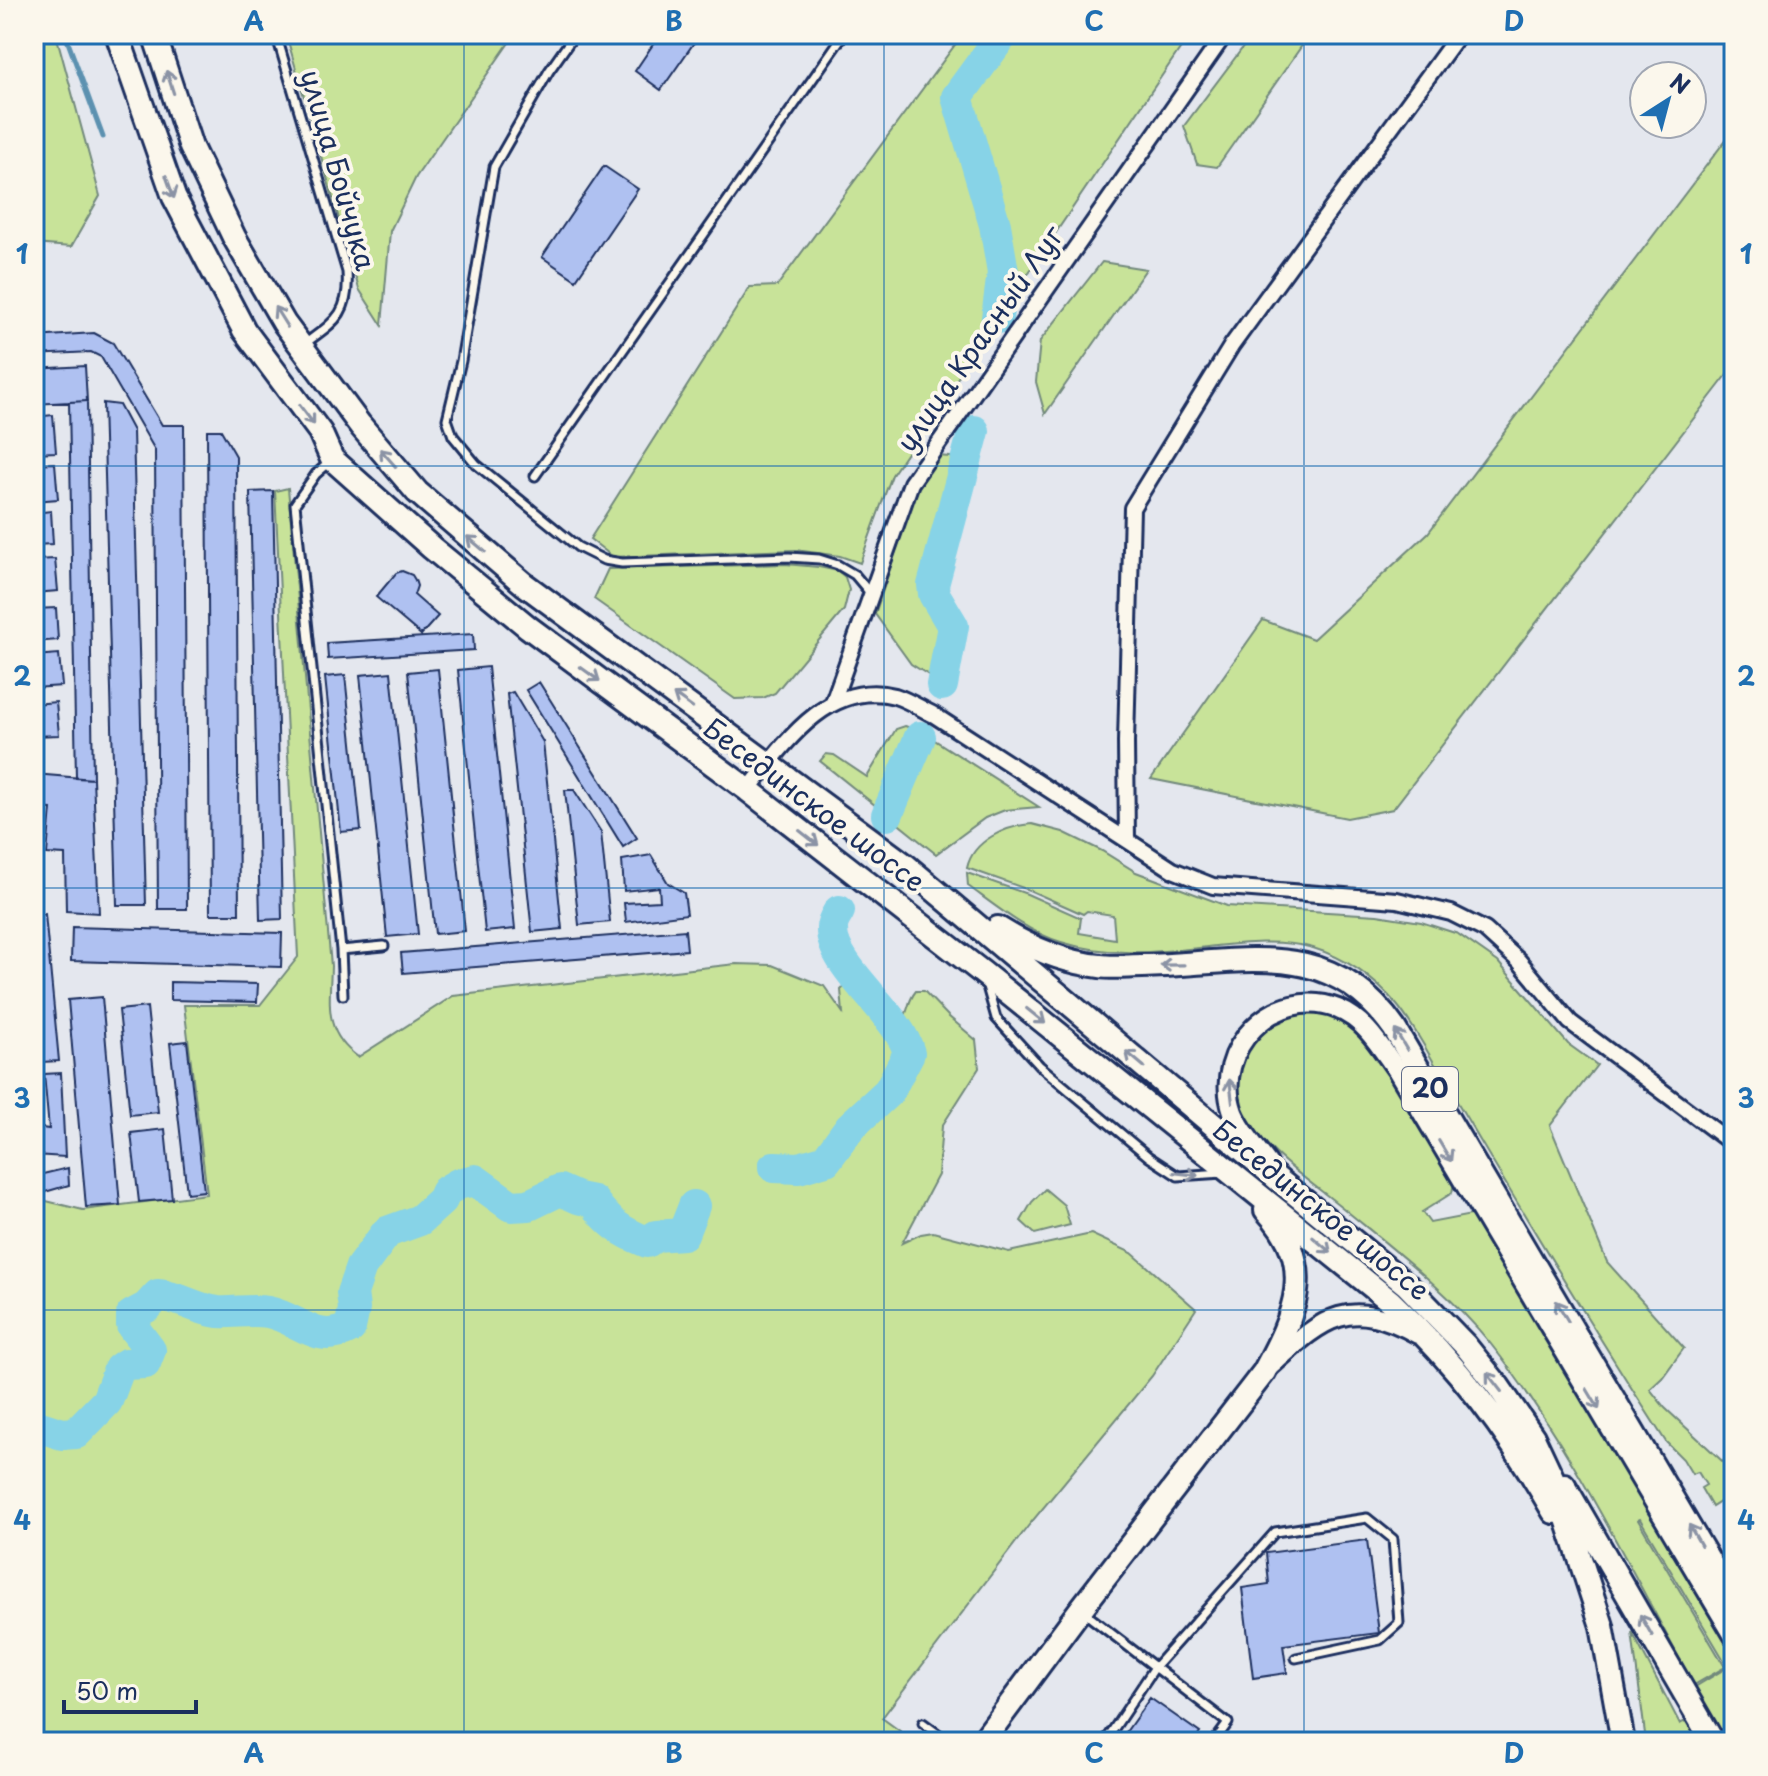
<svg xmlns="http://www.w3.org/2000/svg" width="1768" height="1776" font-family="'Playpen Sans',sans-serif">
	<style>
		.green { fill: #c8e399; stroke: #72897c; stroke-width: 2 }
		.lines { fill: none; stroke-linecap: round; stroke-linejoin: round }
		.stream { stroke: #5c91b0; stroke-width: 5 }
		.river { stroke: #87d3e7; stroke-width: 32 }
		.building { fill: #afc1f1; stroke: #1b2f5e; stroke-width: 2 }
		.service-casing { stroke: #1b2f5e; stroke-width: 13 }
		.minor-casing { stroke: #1b2f5e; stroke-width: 20 }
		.tertiary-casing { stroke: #1b2f5e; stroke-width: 24 }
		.primary-casing { stroke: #1b2f5e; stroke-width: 28 }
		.service { stroke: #fbf7ec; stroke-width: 7 }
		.minor { stroke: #fbf7ec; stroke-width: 14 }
		.tertiary { stroke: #fbf7ec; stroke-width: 18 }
		.primary { stroke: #fbf7ec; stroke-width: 22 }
		.oneway { stroke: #8b93a5 }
		.grid { fill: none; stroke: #1f6fb2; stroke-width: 2; stroke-opacity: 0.55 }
		.labels { text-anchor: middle; stroke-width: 8; stroke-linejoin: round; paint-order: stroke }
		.shield { fill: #fbf7ec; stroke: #5e6b89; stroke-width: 2 }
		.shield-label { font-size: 26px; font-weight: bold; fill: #1b2f5e }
		.street-label { font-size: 28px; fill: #1b2f5e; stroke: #fbf7ec }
		.neatline { fill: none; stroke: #1f6fb2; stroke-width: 3 }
		.grid-label { font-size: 26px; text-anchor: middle; font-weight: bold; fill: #1f6fb2 }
	</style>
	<rect width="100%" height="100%" fill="#e4e7ee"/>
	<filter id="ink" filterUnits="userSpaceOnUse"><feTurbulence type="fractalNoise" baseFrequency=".0125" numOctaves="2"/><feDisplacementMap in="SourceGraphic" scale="16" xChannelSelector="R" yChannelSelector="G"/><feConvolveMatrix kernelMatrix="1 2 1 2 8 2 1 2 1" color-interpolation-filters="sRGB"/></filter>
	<g filter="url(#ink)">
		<!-- green -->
		<path class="green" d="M34,34h22l44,162 -29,51 -37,-3z
			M286,34h229l-99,143 -26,54 -8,94 -23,-36z
			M963,34h227l-298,441 -32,88 -20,-7 -45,-6 -182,7 -23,-18 160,-252 27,-1z
			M1253,34h57l-93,133 -20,-3 -13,-38z
			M1734,129v237l-341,443 -46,9 -196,-39 112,-159 50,19 115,-106z
			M1102,262l44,7 -101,145 -9,-32 4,-41z
			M937,456l26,2 -35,132 18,31 -16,55 -19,-12 -36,-50 41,-123z
			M288,488l43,478c-1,38 -8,66 27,91l95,-61 283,-32 36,1 52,21 19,27 -2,-23 7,-7 4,1 34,41c28,-4 16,-17 30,-34h8l24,25 28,24 3,28 -37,58 -4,49 -36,68 19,-9 12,-2 76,20 82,-18 41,19 64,56 -44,67 -123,149 -147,193 33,24h-881v-544l49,12 124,-16 -23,-189h76l38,-48 -23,-466z
			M785,564l34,3 19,4 7,6 4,13 -5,20 -69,83 -12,5 -28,1 -141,-100 14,-30z
			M905,726l17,6 117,75 -34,3 -20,8 -49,36 -116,-93 6,-7 8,1 33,22 29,-48z
			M1032,824l31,8 39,19 34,21 91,34 150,9 44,7 37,12 40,28 70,82 29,21 -47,61 57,136 77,86 -22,30 -12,11 15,19 69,64v21l-22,14 -11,-19 5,-3 -8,-13 -6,2 -9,-15 -17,-17c-61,-94 -120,-191 -178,-288 -18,-31 -37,-62 -55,-93 -11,-19 -22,-39 -36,-56 -22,-26 -51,-47 -84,-57 -36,-10 -77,-4 -114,0 -45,5 -94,8 -138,-6 -34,-10 -64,-35 -93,-56l-1,-13 60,21 54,24 -2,15 36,6 -2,-24 -26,-4 -4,3 -54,-24 -62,-22c6,-28 39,-42 65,-44z
			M1306,1009c28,4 46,13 65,35l84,134 -3,15 -30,19 8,11 46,-9 258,439v89h-88l-14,-110 48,92 28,-15 -13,-22 33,-20 -88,-148 -2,1 87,147 -31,18c-64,-115 -122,-239 -204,-342 -42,-52 -96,-93 -147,-135 -38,-31 -86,-59 -103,-107 -11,-31 12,-66 37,-82 9,-5 19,-7 29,-10z
			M1045,1189l19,16 6,20 -35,9 -14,-13 11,-19z"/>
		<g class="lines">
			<!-- stream -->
			<path class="stream" d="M65,34l38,103"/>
			<!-- river -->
			<path class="river" d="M997,318l6,-46 -8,-47 -38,-128 46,-63
				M942,685l11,-59 -19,-32 -1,-9 41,-154
				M887,815l33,-78
				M774,1167l25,1 27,-8 24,-33 39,-36 20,-38c-10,-40 -79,-86 -77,-125 0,-6 4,-12 7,-17
				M34,1425l28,9 14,-1 31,-32 12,-32 7,-5 19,-1 5,-13 -18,-24v-11l15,-8 11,-12c20,1 39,15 60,17 16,1 34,-3 50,0 31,6 48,34 82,16l4,-19 -2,-16 9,-26 26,-35 33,-12 22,-20 4,-9 12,-7 17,-4 36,26 18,-1 31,-15 18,8 15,3c17,23 27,30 54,41l9,-6 27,-2 11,-28"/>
		</g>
		<!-- building -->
		<path class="building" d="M660,34h40l-39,56 -26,-19z
			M604,166l34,23 -62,91 -34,-23z
			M94,333l19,10 49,82h22l3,484h-29l-3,-459 -54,-93 -10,-5 -57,3v-18z
			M85,366l2,35 -53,3v-35z
			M87,401l6,378 -17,-1 -7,-376z
			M103,403l16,2 14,26 13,474h-29z
			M53,415l3,37 -22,1v-36z
			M207,430h14l15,26 3,458h-29z
			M55,463l3,36 -24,2v-37z
			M273,491l9,428 -22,1 -10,-428z
			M51,511l2,33 -19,1v-32z
			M55,559l3,32 -24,2v-33z
			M402,571l10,4 3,5 2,6 -3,9 24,21 -17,19 -45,-38 20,-24z
			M56,608l2,32 -24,2v-33z
			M473,634l1,16 -146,9 -1,-16z
			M59,654l3,32 -28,2v-32z
			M488,667l27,262 -30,3 -27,-262z
			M438,669l27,262 -30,3 -27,-262z
			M391,672l27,262 -31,3 -27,-262z
			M345,675l16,155 -20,2 -16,-155z
			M539,682l98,156 -14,9 -97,-157z
			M513,692l30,50 19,187 -30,3 -25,-238z
			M56,702l3,33 -25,1v-32z
			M34,774l59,5 6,134 -33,-2 -1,-56 -18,-1 4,-45 -17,-1z
			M565,790h9l27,42 9,90 -31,3z
			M651,855l17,28 16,10 3,21 -61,8 -2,-19 36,-2 -1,-14 -35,4 -2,-31z
			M45,914l14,147 -18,1 -7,-73v-74z
			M72,927l210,6 -1,34 -210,-6z
			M685,930l2,20 -284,23 -2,-20z
			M170,982l88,2 -1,18 -87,-2z
			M102,997l18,208 -34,2 -18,-207z
			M147,1007l11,105 -28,3 -11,-105z
			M187,1041l17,150 -17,2 -17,-150z
			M61,1073l4,84 -31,-2v-28l15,2 -5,-55z
			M165,1129l7,70 -33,3 -8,-69z
			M68,1168l1,17 -24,7 -11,-1v-19l9,2z
			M1367,1540l12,93 -96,12 4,28 -34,5 -11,-90 27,-4 -3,-31z
			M1150,1698l50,35 -7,9h-74z"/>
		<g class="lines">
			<defs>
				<path id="service" d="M276,34l71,238c3,43 -13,50 -44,73
					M575,34l-26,37 -55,96 -33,194 -14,58 6,17 23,28 102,83 26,13 18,3 167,-6 30,2 19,6 17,10 15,18
					M331,461l-15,13 -21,30 46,446 2,45
					M535,476l309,-442
					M341,950l43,-4
					M986,983l10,35 44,48 109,91 29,19 45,-3
					M1082,1611l73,56 120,-135 92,-14 26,21 6,84 -19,17 -84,18
					M923,1723l26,19
					M1105,1742l50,-75 73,56 -14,19"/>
				<path id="minor" d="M833,702l78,-219 314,-449
					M748,790c36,-46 80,-111 147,-94 13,4 27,13 39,19l239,155 40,16 184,14 54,13 34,17 34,31 51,61 164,123
					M1127,840l-1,-98 6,-234 100,-163 227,-311"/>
				<path id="tertiary" d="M1268,1164c-11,-15 -28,-34 -35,-52 -22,-62 42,-128 105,-103 28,11 43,39 59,61l337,566
					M1269,1367c55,-49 77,-72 149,-33"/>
				<path id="primary" d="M117,34l57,163 70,133 76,102 12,27 100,89 96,79 220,163 235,183 407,328c68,64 118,130 164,211
					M154,34l37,113 43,90 50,86 76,102 57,67 107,92 381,281 376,317 126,103 58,60 33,41 35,51 24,51 45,138 21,116
					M998,928c32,20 65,34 102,38 14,2 29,0 43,0 98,-2 185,-32 251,62l340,575
					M1564,1485l149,257
					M982,1742l98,-132 184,-238c31,-58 54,-107 2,-162"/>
			</defs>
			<!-- service casing -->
			<use href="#service" class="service-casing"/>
			<!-- minor casing -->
			<use href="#minor" class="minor-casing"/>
			<!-- tertiary casing -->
			<use href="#tertiary" class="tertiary-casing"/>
			<!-- primary casing -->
			<use href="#primary" class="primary-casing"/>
			<!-- service -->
			<use href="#service" class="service"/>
			<!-- minor -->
			<use href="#minor" class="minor"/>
			<!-- tertiary -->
			<use href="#tertiary" class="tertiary"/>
			<!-- primary -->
			<use href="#primary" class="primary"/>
		</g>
		<!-- one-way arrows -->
		<defs><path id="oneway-shaft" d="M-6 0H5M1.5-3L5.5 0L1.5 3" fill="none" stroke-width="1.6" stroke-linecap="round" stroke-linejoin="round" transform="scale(2)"/></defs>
		<g class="oneway">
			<use href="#oneway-shaft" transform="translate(170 82) rotate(-108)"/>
			<use href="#oneway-shaft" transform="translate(170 187) rotate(70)"/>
			<use href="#oneway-shaft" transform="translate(281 317) rotate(-122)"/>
			<use href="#oneway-shaft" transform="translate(307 415) rotate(53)"/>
			<use href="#oneway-shaft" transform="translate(388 458) rotate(-131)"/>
			<use href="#oneway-shaft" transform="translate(476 544) rotate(-140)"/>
			<use href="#oneway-shaft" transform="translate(590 674) rotate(36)"/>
			<use href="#oneway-shaft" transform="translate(683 701) rotate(-144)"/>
			<use href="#oneway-shaft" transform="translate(809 838) rotate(38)"/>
			<use href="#oneway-shaft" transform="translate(1172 965) rotate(179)"/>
			<use href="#oneway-shaft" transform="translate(1036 1016) rotate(39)"/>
			<use href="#oneway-shaft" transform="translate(1401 1040) rotate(-121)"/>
			<use href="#oneway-shaft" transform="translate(1135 1059) rotate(-140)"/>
			<use href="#oneway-shaft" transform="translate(1231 1091) rotate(-97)"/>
			<use href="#oneway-shaft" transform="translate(1445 1151) rotate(59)"/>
			<use href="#oneway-shaft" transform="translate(1186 1174) rotate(7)"/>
			<use href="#oneway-shaft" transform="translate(1322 1245) rotate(40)"/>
			<use href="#oneway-shaft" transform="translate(1562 1311) rotate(-121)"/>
			<use href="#oneway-shaft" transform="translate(1494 1382) rotate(-128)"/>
			<use href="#oneway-shaft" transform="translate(1593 1399) rotate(59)"/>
			<use href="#oneway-shaft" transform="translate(1695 1535) rotate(-120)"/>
			<use href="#oneway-shaft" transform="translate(1646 1625) rotate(-120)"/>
		</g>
	</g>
	<!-- grid -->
	<path class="grid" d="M464,34v1708M884,34v1708M1304,34v1708M34,466h1700M34,888h1700M34,1310h1700"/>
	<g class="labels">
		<!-- shield labels -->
		<rect class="shield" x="1402" y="1067" width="56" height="44" rx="6"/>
		<g class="shield-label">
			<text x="1430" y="1098">20</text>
		</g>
		<!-- street labels -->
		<g class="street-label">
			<text transform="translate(338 170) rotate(74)" y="10">улица Бойчука</text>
			<text transform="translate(980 339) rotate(-55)" y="10">улица Красный Луг</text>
			<text transform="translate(814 805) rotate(37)" y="10">Бесединское шоссе</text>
			<text transform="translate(1321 1210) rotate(39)" y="10">Бесединское шоссе</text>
		</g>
	</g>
	<!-- margin -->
	<rect width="1768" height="1776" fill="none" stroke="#fbf7ec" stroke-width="88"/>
	<!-- north arrow -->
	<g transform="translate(1668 100) rotate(36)"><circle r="38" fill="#fbf7ec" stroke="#a1a7b3" stroke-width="2"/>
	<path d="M0-6L14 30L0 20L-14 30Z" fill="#1f6fb2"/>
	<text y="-12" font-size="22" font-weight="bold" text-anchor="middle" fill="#1b2f5e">N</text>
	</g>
	<!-- scale -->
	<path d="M64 1700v12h132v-12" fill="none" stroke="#1b2f5e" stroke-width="4"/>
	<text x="76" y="1700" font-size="24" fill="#1b2f5e" stroke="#fbf7ec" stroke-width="6" paint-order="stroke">50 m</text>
	<rect x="44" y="44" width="1680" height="1688" class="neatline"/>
	<g class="grid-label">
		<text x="254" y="31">A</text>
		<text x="674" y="31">B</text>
		<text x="1094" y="31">C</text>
		<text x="1514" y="31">D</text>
		<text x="22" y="264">1</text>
		<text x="1746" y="264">1</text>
		<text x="22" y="686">2</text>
		<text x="1746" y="686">2</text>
		<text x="22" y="1108">3</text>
		<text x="1746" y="1108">3</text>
		<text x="22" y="1530">4</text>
		<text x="1746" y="1530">4</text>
		<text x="254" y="1763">A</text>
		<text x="674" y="1763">B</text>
		<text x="1094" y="1763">C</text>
		<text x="1514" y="1763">D</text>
	</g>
</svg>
